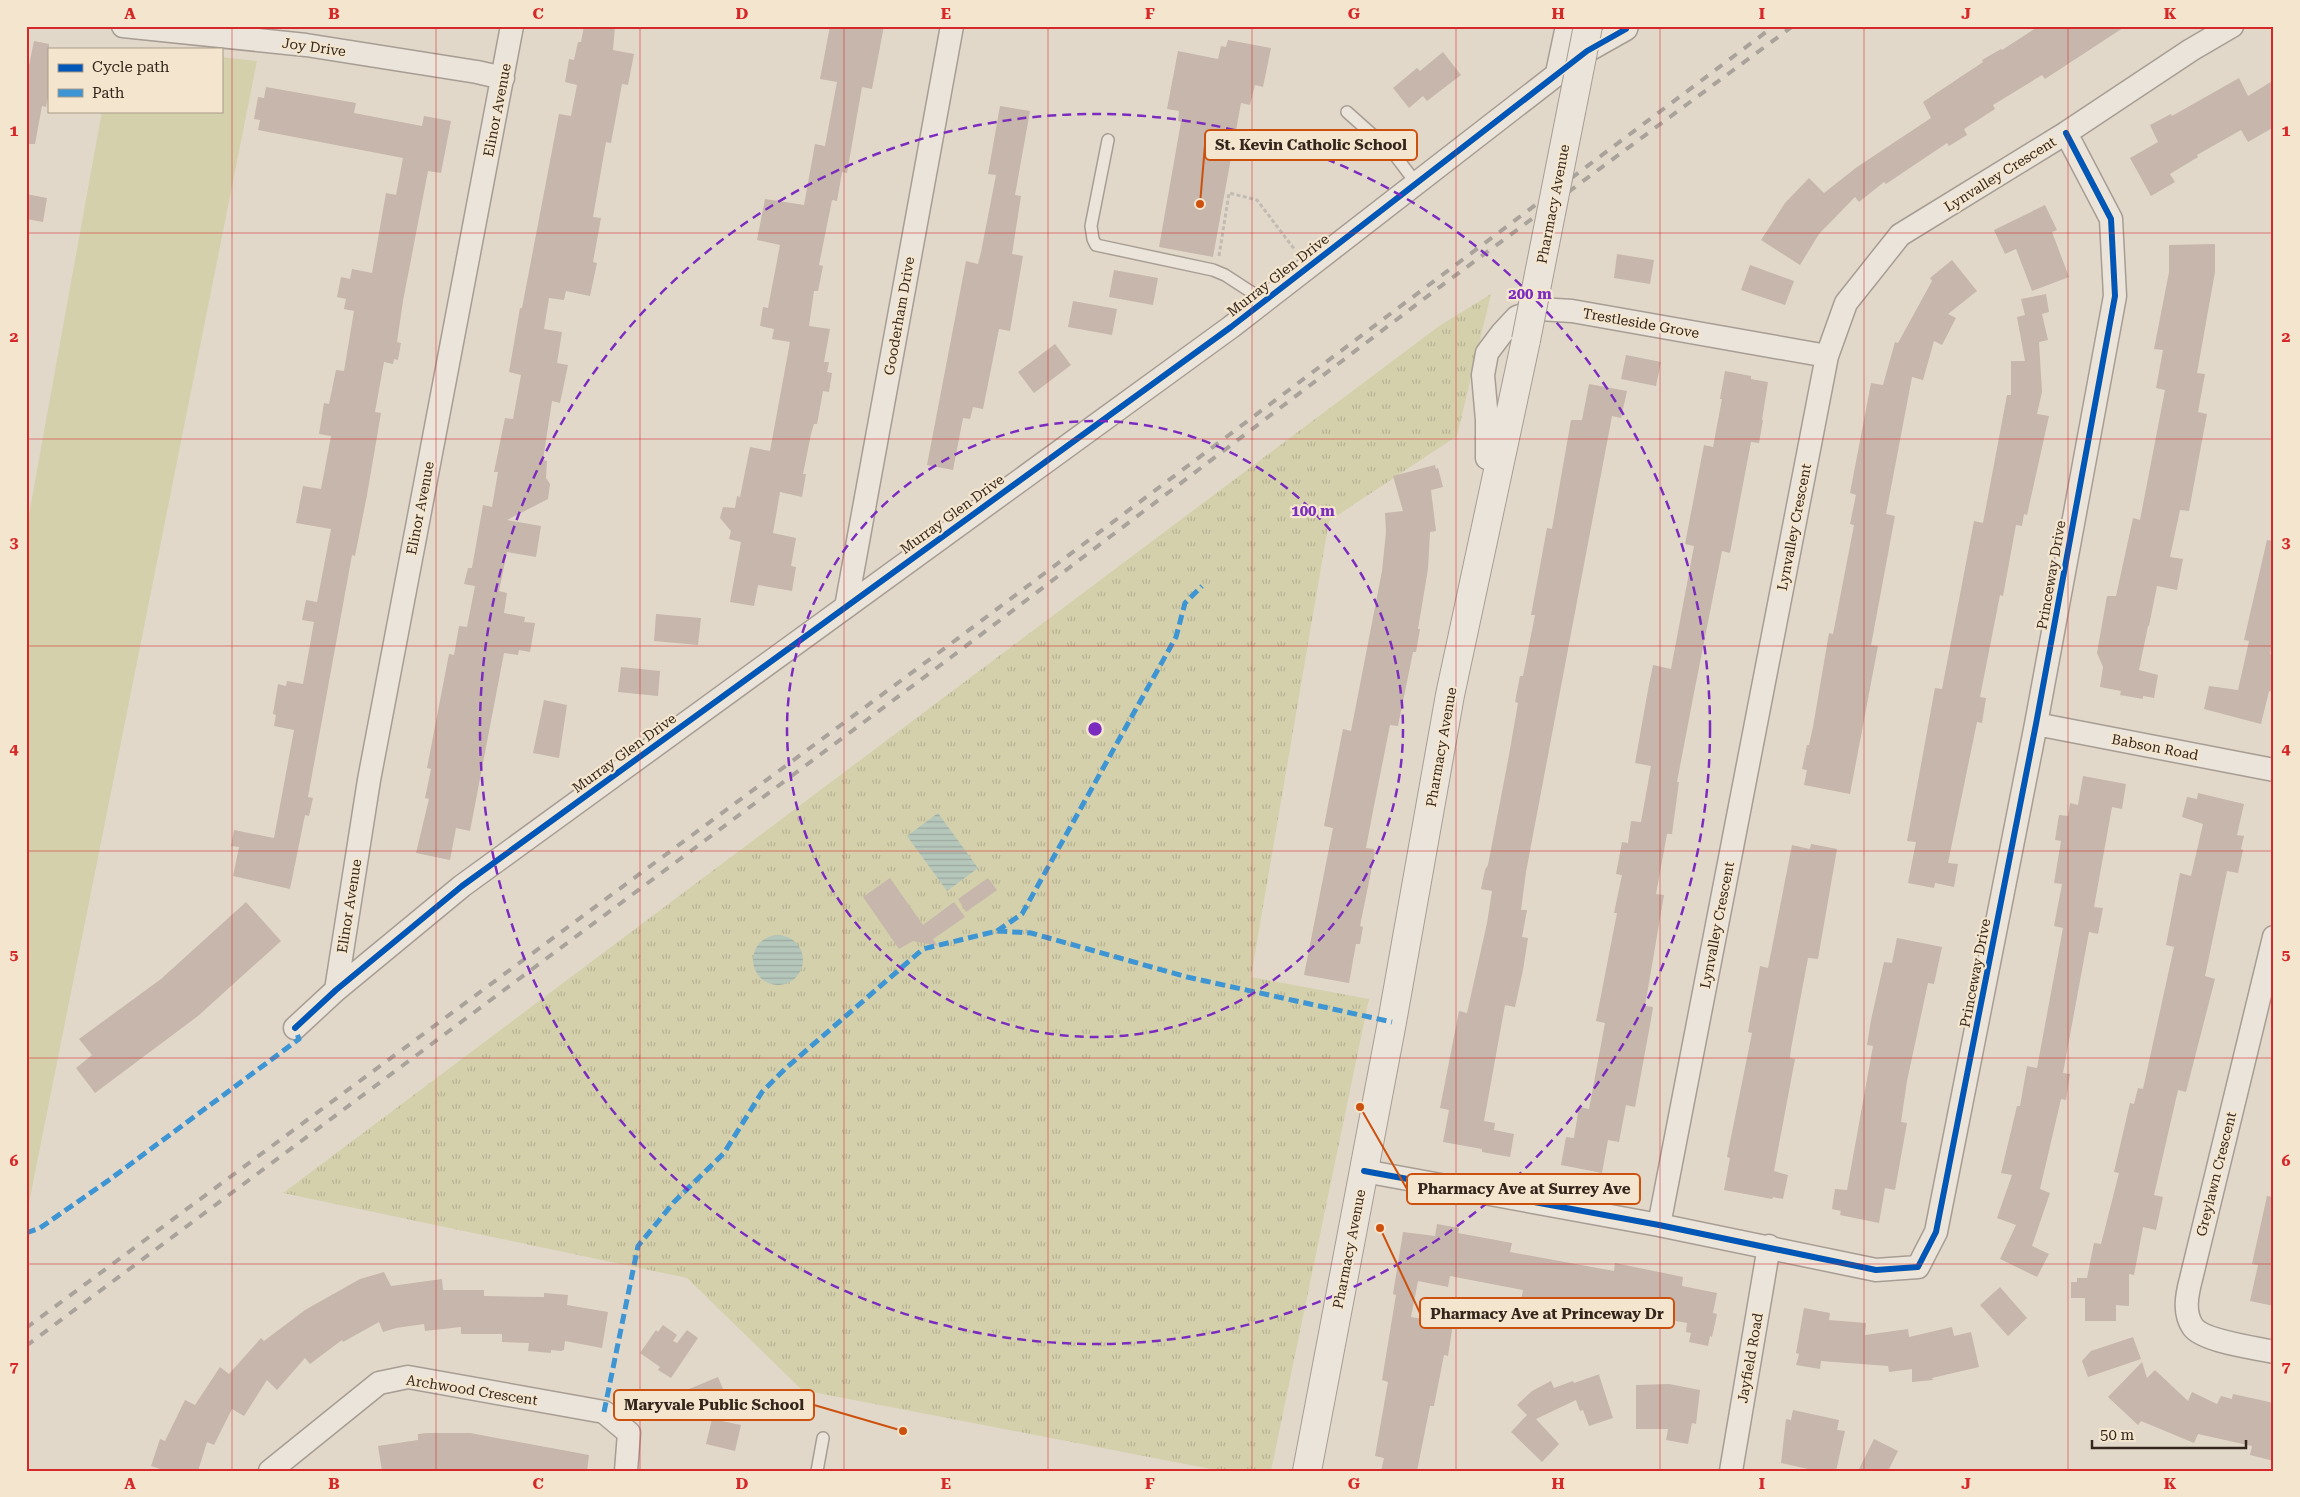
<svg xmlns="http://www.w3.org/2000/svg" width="2300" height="1497" font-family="'Roboto Serif',serif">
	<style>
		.grass { fill: #d4d0ac }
		.park { fill: url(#park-tufts) }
		.water { fill: url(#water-rules) }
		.building { fill: #c6b6ab }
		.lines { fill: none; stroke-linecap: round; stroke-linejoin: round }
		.service-casing { stroke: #a79d93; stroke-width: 14 }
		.minor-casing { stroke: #a79d93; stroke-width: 25 }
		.tertiary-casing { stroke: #a79d93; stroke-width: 30 }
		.path { stroke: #c2bbb2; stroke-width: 3; stroke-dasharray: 4 2.5; stroke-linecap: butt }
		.service { stroke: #eae4db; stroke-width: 11 }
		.minor { stroke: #eae4db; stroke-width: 22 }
		.tertiary { stroke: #eae4db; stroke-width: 28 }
		.rail { stroke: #a9a39b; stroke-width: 4; stroke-dasharray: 9 9; stroke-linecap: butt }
		.tertiary-bridge-casing { stroke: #a79d93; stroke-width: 30; stroke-linecap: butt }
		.tertiary-bridge { stroke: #eae4db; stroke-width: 28 }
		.quiet { stroke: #3d95d4; stroke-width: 5; stroke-dasharray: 10 5; stroke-linecap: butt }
		.cycleway-casing { stroke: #f4e6ce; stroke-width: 9 }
		.cycleway { stroke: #0057b8; stroke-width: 6 }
		.grid { fill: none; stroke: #d62828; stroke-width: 1; stroke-opacity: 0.55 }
		.ring { fill: none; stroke: #7b2cbf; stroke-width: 2.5; stroke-dasharray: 9 6 }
		.labels { text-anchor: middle; stroke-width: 4.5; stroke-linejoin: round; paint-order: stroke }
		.street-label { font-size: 14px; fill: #34261c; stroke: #f4e6ce }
		.centre { fill: #7b2cbf; stroke: #f4e6ce; stroke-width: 2.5 }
		.ring-label { font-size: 15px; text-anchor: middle; font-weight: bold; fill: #7b2cbf; stroke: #f4e6ce; stroke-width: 4.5; stroke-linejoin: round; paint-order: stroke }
		.leader { fill: none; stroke: #cd510e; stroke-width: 2 }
		.callout-dot { fill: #cd510e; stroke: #f4e6ce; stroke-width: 2 }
		.callout { fill: #f4e6ce; stroke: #cd510e; stroke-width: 2 }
		.callout-label { font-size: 15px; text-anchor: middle; font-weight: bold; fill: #34261c }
		.neatline { fill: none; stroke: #d62828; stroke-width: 2 }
		.grid-label { font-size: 16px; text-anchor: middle; font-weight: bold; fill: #d62828 }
	</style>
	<defs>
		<pattern id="park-tufts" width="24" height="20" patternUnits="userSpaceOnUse" patternTransform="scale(1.25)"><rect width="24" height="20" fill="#d4d0ac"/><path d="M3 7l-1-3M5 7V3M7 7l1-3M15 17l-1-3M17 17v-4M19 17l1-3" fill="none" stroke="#b7b293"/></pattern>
		<pattern id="water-rules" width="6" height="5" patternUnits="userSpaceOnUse" patternTransform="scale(1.25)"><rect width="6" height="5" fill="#b5c6bb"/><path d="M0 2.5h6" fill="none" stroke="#9caaa0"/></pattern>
	</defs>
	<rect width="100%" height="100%" fill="#e2d8ca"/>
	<!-- grass -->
	<path class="grass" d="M221,57l36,4 -231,1157v-687l76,-420h119z"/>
	<!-- park -->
	<path class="park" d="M1491,294l-34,142 -128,85 -78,456 118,22 -98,472h-50l-419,-81 -115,-112 -404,-85 1156,-867z"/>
	<!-- water -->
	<path class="water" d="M938,813l40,55 -31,23 -40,-55z
		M753 960a25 25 0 1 1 50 0a25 25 0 1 1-50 0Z"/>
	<!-- building -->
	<path class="building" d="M584,26h31l-2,24 21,4 -6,31 -6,-1 -11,59 -5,-1 -13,75 8,1 -8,44 4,1 -7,33 -24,-5 -2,9 -15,-2 -5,31 18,3 -5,31 11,2 -8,38 -8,-2 -9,59 4,1 -1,17 4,6 -2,15 -41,21 34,6 -5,31 -29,-5 -8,39 8,2 -3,20 21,4 -1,5 11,1 -5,29 -11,-2 -1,5 -14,-2 -34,178 -14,-3 -6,32 -34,-7 13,-54 -4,-1 6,-29 -4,-1 22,-114 5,1 5,-29 8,1 8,-41 -11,-2 4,-16h4l11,-63 9,2 6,-35h-4l11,-54 8,1 8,-44 -12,-3 11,-64h2l37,-194 12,2 6,-31 -12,-3 4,-23 5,1 4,-18h3z
		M830,26h54l-12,63 -10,-2 -15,86 -5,-1 -5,29 -5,-1 -13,65 4,1 -5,25h-4l-5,35 21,3 -6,33h5l-2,10 5,1 -3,19 -6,-1 -6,33h-3l-3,10 -8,40h3l-4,23 -22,-5 -7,41 23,5 -5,28 5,1 -4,24 -34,-6 -4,21 -24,-4 11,-60 -12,-3 2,-8 -11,-13 3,-11 12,1 2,-12 3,1 10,-50 20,4 20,-109 -18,-3 2,-10 -14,-3 3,-19 5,1 12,-63 -23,-5 8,-41 39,6 11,-61 10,2 12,-64 -17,-3z
		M2039,26h87l-81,53 -3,-4 -49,30 2,4 -31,20 3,6 -18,11 -2,-3 -61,41 -2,-2 -25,20 -4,-5 -36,37 -19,31 -39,-25 24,-37 24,-25 15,15 33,-26 74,-49 -8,-16 60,-40 -1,-2 19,-11 1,1z
		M1228,40l43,8 -8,39 -8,-2 -5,20 -9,-2 -28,154 -54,-10 22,-125 -3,-1 1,-10 -12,-2 11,-58 40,8 3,-13 5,1z
		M34,41l15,3v49l-3,14 -4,-1 -7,38h-9v-64z
		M1443,52l18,23 -34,26 -4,-5 -14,12 -16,-20 24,-20 3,3z
		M2239,78l9,18 26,-16v47l-26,15 -7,-12 -44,25 1,2 -28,17 5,8 -24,14 -21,-38 28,-16 -8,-17 21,-11 1,2z
		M266,87l90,16 -2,10 68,13 2,-10 27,5 -10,52 -13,-2 -25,130 -6,41 4,1 -3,17 -4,-1 -1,5 -9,-2 -9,50 6,1 -14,82 -12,61 -3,-1 -44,242 5,1 -4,18 -4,-1 -15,74 -57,-13 6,-29 -8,-1 3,-16 40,8 20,-108 -20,-4 2,-11 -3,-1 5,-30 8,2 1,-5 16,3 11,-62 -12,-2 4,-20 11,2 14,-73 -35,-6 7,-37 18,3 10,-53 -12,-2 5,-31 5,1 7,-34 8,1 10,-60 -10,-2 2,-10 -9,-2 4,-20 9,2 2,-10 20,4 14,-80 10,2 7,-37 -145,-28 2,-10 -6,-1 4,-22 6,1z
		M1000,106l30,5 -15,84 6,1 -9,58 11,2 -13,75 -11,-2 -16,80 -10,-2 -3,12 -7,-1 -10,52 -26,-5 39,-204 12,3 3,-12 15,-77 -8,-1z
		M26,194l21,4 -4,24 -17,-3z
		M2045,205l12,25 -5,2 17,45 -37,14 -16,-42 -11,5 -11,-24z
		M2215,244v28l-18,101 8,1 -7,38 9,2 -18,97 -9,-1 -10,47 13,2 -6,31 -20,-4 -8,40h-1l-9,44 19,5 -4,23 -11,-2v3l-23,-4 1,-4 -21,-4 3,-20 -6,-14 10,-57h9l17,-78 7,2 25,-130 -9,-2 7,-38 -9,-1 15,-77v-27z
		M1617,254l37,6 -4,24 -36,-6z
		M1952,260l25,31 -29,23 8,4 -14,27 -8,-4 -11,39 -11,-3 -26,137 9,2 -23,124 -1,5 7,1 -28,148 -46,-9 3,-15 -5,-1 5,-24h2l4,-18 16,-94 4,1 21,-109 -4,-1 6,-29 -6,-2 21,-110 12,2 12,-43 3,1 34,-62 -2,-3z
		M1750,265l44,16 -9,24 -44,-15z
		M1114,270l44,8 -5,27 -44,-8z
		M2046,294l3,18 -7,2 6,26 -9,2 3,50 -5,22 12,2 -22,99 -3,-1 -2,12 -6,-1 -13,71 -3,-1 -20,102 6,1 -4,25 -5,-1 -29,141 10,1 -4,23 -19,-4 -1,5 -26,-5 8,-41 -9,-1 28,-153 7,1 32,-168 9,2 24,-128h4v-34h14l-8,-44 8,-2 -4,-16z
		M1073,301l44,8 -5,26 -44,-8z
		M1055,344l16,21 -37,28 -16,-21z
		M1626,355l35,7 -5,24 -35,-7z
		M1725,371l26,5v3l17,3 -6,38h1l-4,23 -8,-1 -21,111 -8,-2 -29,147 -16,84h2l-7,52h-5l-11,60 8,1 -19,111 8,1 -1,7 -17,93 -9,-2 -7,37 -11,-2 -6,33 -41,-8 5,-28 8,1 5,-31 10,2 16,-86 -9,-2 21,-108h-3l8,-38 -6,-1 6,-32 6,1 3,-22 10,1 10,-56 -16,-3 13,-73 5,-25 18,4 23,-123 -9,-2 19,-99 9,2 9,-48h-2z
		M1589,384l38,7 -6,27 -9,-2 -86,456 -5,38h6l-5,27 6,1 -5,32 -8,37 -10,-2 -21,116 11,2 -1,7 20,4 -4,23 -28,-5v-3l-39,-7 6,-32 -9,-2 19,-97 8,2 20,-90 5,-32 -11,-2 4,-19 3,-5 21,-110 9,-52 -3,-1 5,-26h3l12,-61h-4l16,-87 5,1 19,-109h11z
		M1435,465l1,4 2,-1 5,19 -12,3 5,41 -6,1 -2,37 -10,60h2l-4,23h-3l-15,74 -8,-1 -17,86 -7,37 8,1 -1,3h2l-15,74 3,1 -3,17h-4l-7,39 -45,-8 29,-147 -9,-2 4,-21 15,-76 8,2 31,-160 4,-39 -1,-19 18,-2 -10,-35z
		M2267,540l7,1v93l-4,20 4,1v37l-5,-1 -8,33 -57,-15 5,-23 29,4 11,-49 -5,-1z
		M656,614l45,4 -3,27 -44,-4z
		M621,667l39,4 -2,25 -40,-4z
		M544,700l23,5 -8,53 -26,-5z
		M2083,776l43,8 -4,25 -10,-2 -18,100 9,1 -5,26 -9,-2 -26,141 7,1 -4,26 -5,-1 -21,90 10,4 -18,53 17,8 -12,23 -37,-18 16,-34 -19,-7 15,-43 -11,-2 16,-67h3l7,-40 10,2 26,-140 -9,-2 8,-42 -8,-1 7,-42 -6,-1 4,-25 9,1 2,-13 8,2z
		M2198,793l46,11 -7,31 7,1 -3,13 2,1 -5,23 -11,-2 -22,105 10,3 -29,113 -8,-2 -24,105 9,2 -7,33 -13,-3 -9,48 -5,-1v32l-13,-1v16h-31v-23h-14v-16h6v-4h10l7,-35 7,1 18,-71 -5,-1 16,-69 4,1 4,-16 5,1 31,-142 -8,-2 14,-72 11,3 12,-52 -21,-7 5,-20 10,2z
		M1811,844l26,5 -19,110 -10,-1 -17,91 -1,9 5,1 -21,112 14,4 -5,24 -10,-2 -1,2 -48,-9 6,-32 -3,-1 25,-124 -4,-1 12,-66 8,2 24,-123 18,4z
		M890,878l33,47 31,-23 11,15 -32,22 5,7 -25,-5 -14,8 -36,-52z
		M988,878l9,12 -31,22 -8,-13z
		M246,902l35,39 -83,75 -103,77 -19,-25 16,-13 -13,-16 82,-60z
		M1897,938l45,9 -8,37 -6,-1 -21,98 -6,41 6,1 -12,67 -10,-2 -6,35 -39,-8 1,-4 -9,-2 3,-20 12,1 26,-144 -6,-1 4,-25 13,-58 8,1z
		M2267,1196l7,1v109l-24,-5 8,-36 -6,-1z
		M1437,1224l22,4 -1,5 54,10 -2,9 104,19 1,-8 68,14 -1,9 35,7 -4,20 4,1 -5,23 -2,-1 -2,10 -19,-4 2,-9 -5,-1 1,-9 -100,-19 -1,9 -22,-3 -43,-9 2,-11 -42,-8 -31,-6 -2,11 -30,-6 -7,36 42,7 -5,32 -4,-1 -10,51h-4l-13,65h-36l3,-13 -9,-2 13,-74 -6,-2 14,-85 -3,-1 10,-62 32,4z
		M384,1272l7,14 51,-7 1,11h41v6l60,1v-4l24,2 -1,10 41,7 -6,36 -37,-7 -1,9 -3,1 -10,-1v3l-23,-2 1,-8 -27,-1v-8h-41v-7l-36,4 -1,-7 -28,4 -13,4 -4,-10 -36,20 -1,-2 -32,24 -5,-6 -28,32 -10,-10 -23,36 -12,-7 -18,36 -7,-3 -9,29h-32l-15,-5 9,-27 5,2 20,-41 10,5 25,-38 9,7 32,-36 3,3 41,-31 55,-31z
		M2000,1287l27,31 -19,18 -28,-31z
		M1804,1308l26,5 -1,7 37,3 -1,12 43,-6 1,8 43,-10 2,9 17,-4 8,35 -47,11 1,2 -21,2v-13l-23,3 -1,-6 -67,-5 -1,8 -24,-4 3,-11 -3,-1z
		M663,1325l14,10 -4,6 4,2 10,-13 11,8 -27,40 -13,-8 2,-3 -20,-14 16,-23 2,2z
		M2133,1337l8,22 -53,18 -6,-16 9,-10z
		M2142,1362l5,16 8,-8 33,31 4,-9 25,12 4,-8 11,3 1,-5 41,9v58l-24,-6 2,-9 -54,-12 -4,9 -53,-22 -3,4 -30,-28z
		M1600,1374l-1,1 14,43 -24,8 -6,-16 -3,1 -4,-11 -40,19 23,25 -17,18 -31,-30 16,-17 -10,-10 15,-14 19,-10 3,7 19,-7 1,2z
		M718,1377l10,24 -37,15 -9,-24z
		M1669,1384l31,6 -4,34 -4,-1 -4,21 -22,-4 2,-11h-32v-44z
		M1793,1410l46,10 -2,10 8,1 -9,40h-19l-36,-8 5,-44 5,1z
		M712,1419l29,6 -6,26 -29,-7z
		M427,1433h43l119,22 -2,16h-205l-4,-25 40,-6v-6z
		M1874,1439l24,12 -10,20h-30z"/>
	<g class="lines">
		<defs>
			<path id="service" d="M1347,112l47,42 22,29
				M1108,140l-17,86 2,13 3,6 117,25 12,5 40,26
				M817,1471l6,-33"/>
			<path id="minor" d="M123,26l183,19 171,27 26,6
				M1557,73l10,-47
				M1487,458v-38l-4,-45 4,-22 15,-20 15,-16 22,-8 33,2 255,45
				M846,607l106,-581
				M2036,724l238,46
				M2274,937l-83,342c-4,15 -8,34 2,48 10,14 63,21 81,25
				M336,990l33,-210 143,-754
				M295,1028l41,-38 126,-104 769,-559 356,-276 39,-22 1,-3
				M1364,1171l295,54 217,45 42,-3 18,-35 100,-508 79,-428 -4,-77 -45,-86
				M1659,1225l168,-869 19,-53 54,-68 166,-102 125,-83 41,-24
				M270,1471l109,-88 29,-6 196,35 25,21 -3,38
				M1731,1471l38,-225"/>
			<path id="tertiary" d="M1307,1471l85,-449 58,-327 76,-355"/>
		</defs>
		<!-- service casing -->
		<use href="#service" class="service-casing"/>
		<!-- minor casing -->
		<use href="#minor" class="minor-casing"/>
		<!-- tertiary casing -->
		<use href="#tertiary" class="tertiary-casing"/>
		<!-- path -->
		<path class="path" d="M1219,256l10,-63 28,7 38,50"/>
		<!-- service -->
		<use href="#service" class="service"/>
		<!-- minor -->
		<use href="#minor" class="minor"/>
		<!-- tertiary -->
		<use href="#tertiary" class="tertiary"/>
		<!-- rail -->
		<path class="rail" d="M26,1328l919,-680 829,-622
			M26,1346l928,-691 483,-366 356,-263"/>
		<defs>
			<path id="tertiary-bridge" d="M1526,340l62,-314"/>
		</defs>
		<!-- tertiary-bridge casing -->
		<use href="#tertiary-bridge" class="tertiary-bridge-casing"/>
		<!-- tertiary-bridge -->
		<use href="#tertiary-bridge" class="tertiary-bridge"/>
		<!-- quiet -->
		<path class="quiet" d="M997,931l25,-17 154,-277 9,-34 17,-17
			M26,1233l14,-5 69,-48 190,-141 -4,-11
			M604,1412l34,-166 36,-44 50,-49 38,-61 24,-24 137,-119 74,-18 34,2 156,44 205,45"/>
		<defs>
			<path id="cycleway" d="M295,1028l41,-38 126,-104 769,-559 356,-276 39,-22 1,-3
				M1364,1171l295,54 217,45 42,-3 18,-35 100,-508 79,-428 -4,-77 -45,-86"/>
		</defs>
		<!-- cycleway casing -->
		<use href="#cycleway" class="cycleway-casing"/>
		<!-- cycleway -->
		<use href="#cycleway" class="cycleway"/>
	</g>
	<!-- grid -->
	<path class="grid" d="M232,26v1445M436,26v1445M640,26v1445M844,26v1445M1048,26v1445M1252,26v1445M1456,26v1445M1660,26v1445M1864,26v1445M2068,26v1445M26,233h2248M26,439h2248M26,646h2248M26,851h2248M26,1058h2248M26,1264h2248"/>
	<!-- distance rings -->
	<g class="ring">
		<circle cx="1095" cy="729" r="308"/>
		<circle cx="1095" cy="729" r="615"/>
	</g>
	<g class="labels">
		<!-- street labels -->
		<g class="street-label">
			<text transform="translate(314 47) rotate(8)" y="5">Joy Drive</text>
			<text transform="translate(497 110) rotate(-79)" y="5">Elinor Avenue</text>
			<text transform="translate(2000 174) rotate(-32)" y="5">Lynvalley Crescent</text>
			<text transform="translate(1553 204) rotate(-79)" y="5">Pharmacy Avenue</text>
			<text transform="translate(1278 275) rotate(-38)" y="5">Murray Glen Drive</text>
			<text transform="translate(899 316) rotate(-80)" y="5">Gooderham Drive</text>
			<text transform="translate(1641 323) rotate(10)" y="5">Trestleside Grove</text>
			<text transform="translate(420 508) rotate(-79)" y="5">Elinor Avenue</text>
			<text transform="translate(952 514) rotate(-36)" y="5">Murray Glen Drive</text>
			<text transform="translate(1794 527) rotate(-79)" y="5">Lynvalley Crescent</text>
			<text transform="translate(2051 575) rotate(-80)" y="5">Princeway Drive</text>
			<text transform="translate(1441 747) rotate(-80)" y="5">Pharmacy Avenue</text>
			<text transform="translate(2155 747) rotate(11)" y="5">Babson Road</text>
			<text transform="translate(624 753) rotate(-36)" y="5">Murray Glen Drive</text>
			<text transform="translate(349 906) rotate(-81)" y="5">Elinor Avenue</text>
			<text transform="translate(1717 925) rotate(-79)" y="5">Lynvalley Crescent</text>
			<text transform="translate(1975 973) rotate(-79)" y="5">Princeway Drive</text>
			<text transform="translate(2216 1174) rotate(-76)" y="5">Greylawn Crescent</text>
			<text transform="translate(1349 1249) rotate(-79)" y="5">Pharmacy Avenue</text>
			<text transform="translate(1750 1358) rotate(-80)" y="5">Jayfield Road</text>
			<text transform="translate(472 1390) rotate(9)" y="5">Archwood Crescent</text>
		</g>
	</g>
	<circle cx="1095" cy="729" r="8" class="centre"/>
	<g class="ring-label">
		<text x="1530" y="299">200 m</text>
		<text x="1313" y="516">100 m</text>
	</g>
	<!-- callouts -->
	<path class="leader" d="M1200 204L1205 145M1360 1107L1407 1189M1380 1228L1420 1313M903 1431L814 1405"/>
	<g class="callout-dot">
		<circle cx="1200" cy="204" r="5"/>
		<circle cx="1360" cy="1107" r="5"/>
		<circle cx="1380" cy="1228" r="5"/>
		<circle cx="903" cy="1431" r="5"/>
	</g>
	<g class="callout">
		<rect x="1205" y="130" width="212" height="30" rx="5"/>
		<rect x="1407" y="1174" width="233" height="30" rx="5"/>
		<rect x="1420" y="1298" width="254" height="30" rx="5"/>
		<rect x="614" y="1390" width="200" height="30" rx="5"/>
	</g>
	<g class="callout-label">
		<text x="1311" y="150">St. Kevin Catholic School</text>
		<text x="1524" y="1194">Pharmacy Ave at Surrey Ave</text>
		<text x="1547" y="1319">Pharmacy Ave at Princeway Dr</text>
		<text x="714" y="1410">Maryvale Public School</text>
	</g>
	<!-- border -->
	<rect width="2300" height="1497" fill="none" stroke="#f4e6ce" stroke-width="55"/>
	<!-- legend -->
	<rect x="48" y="48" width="175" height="65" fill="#f4e6ce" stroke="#a79987"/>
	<rect x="58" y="64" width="25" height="8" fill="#0057b8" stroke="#a79987"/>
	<text x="92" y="72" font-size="15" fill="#34261c">Cycle path</text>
	<rect x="58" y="89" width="25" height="8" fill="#3d95d4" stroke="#a79987"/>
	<text x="92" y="98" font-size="15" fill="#34261c">Path</text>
	<!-- scale -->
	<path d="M2092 1440v8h154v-8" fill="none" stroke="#34261c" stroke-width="2.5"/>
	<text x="2100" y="1440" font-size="15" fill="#34261c" stroke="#f4e6ce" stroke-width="4" paint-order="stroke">50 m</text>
	<rect x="28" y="28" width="2244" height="1442" class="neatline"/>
	<g class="grid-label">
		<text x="130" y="19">A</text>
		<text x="334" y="19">B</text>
		<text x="538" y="19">C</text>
		<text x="742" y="19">D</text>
		<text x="946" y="19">E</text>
		<text x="1150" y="19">F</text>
		<text x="1354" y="19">G</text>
		<text x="1558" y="19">H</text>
		<text x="1762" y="19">I</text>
		<text x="1966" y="19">J</text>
		<text x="2170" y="19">K</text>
		<text x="14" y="136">1</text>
		<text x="2286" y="136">1</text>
		<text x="14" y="342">2</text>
		<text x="2286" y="342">2</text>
		<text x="14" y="548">3</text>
		<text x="2286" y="548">3</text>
		<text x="14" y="754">4</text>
		<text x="2286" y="754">4</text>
		<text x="14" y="960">5</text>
		<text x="2286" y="960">5</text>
		<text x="14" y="1166">6</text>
		<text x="2286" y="1166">6</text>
		<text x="14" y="1372">7</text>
		<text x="2286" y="1372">7</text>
		<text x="130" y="1489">A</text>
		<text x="334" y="1489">B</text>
		<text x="538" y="1489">C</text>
		<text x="742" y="1489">D</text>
		<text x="946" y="1489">E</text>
		<text x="1150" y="1489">F</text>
		<text x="1354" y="1489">G</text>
		<text x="1558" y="1489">H</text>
		<text x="1762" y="1489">I</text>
		<text x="1966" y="1489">J</text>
		<text x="2170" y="1489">K</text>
	</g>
</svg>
